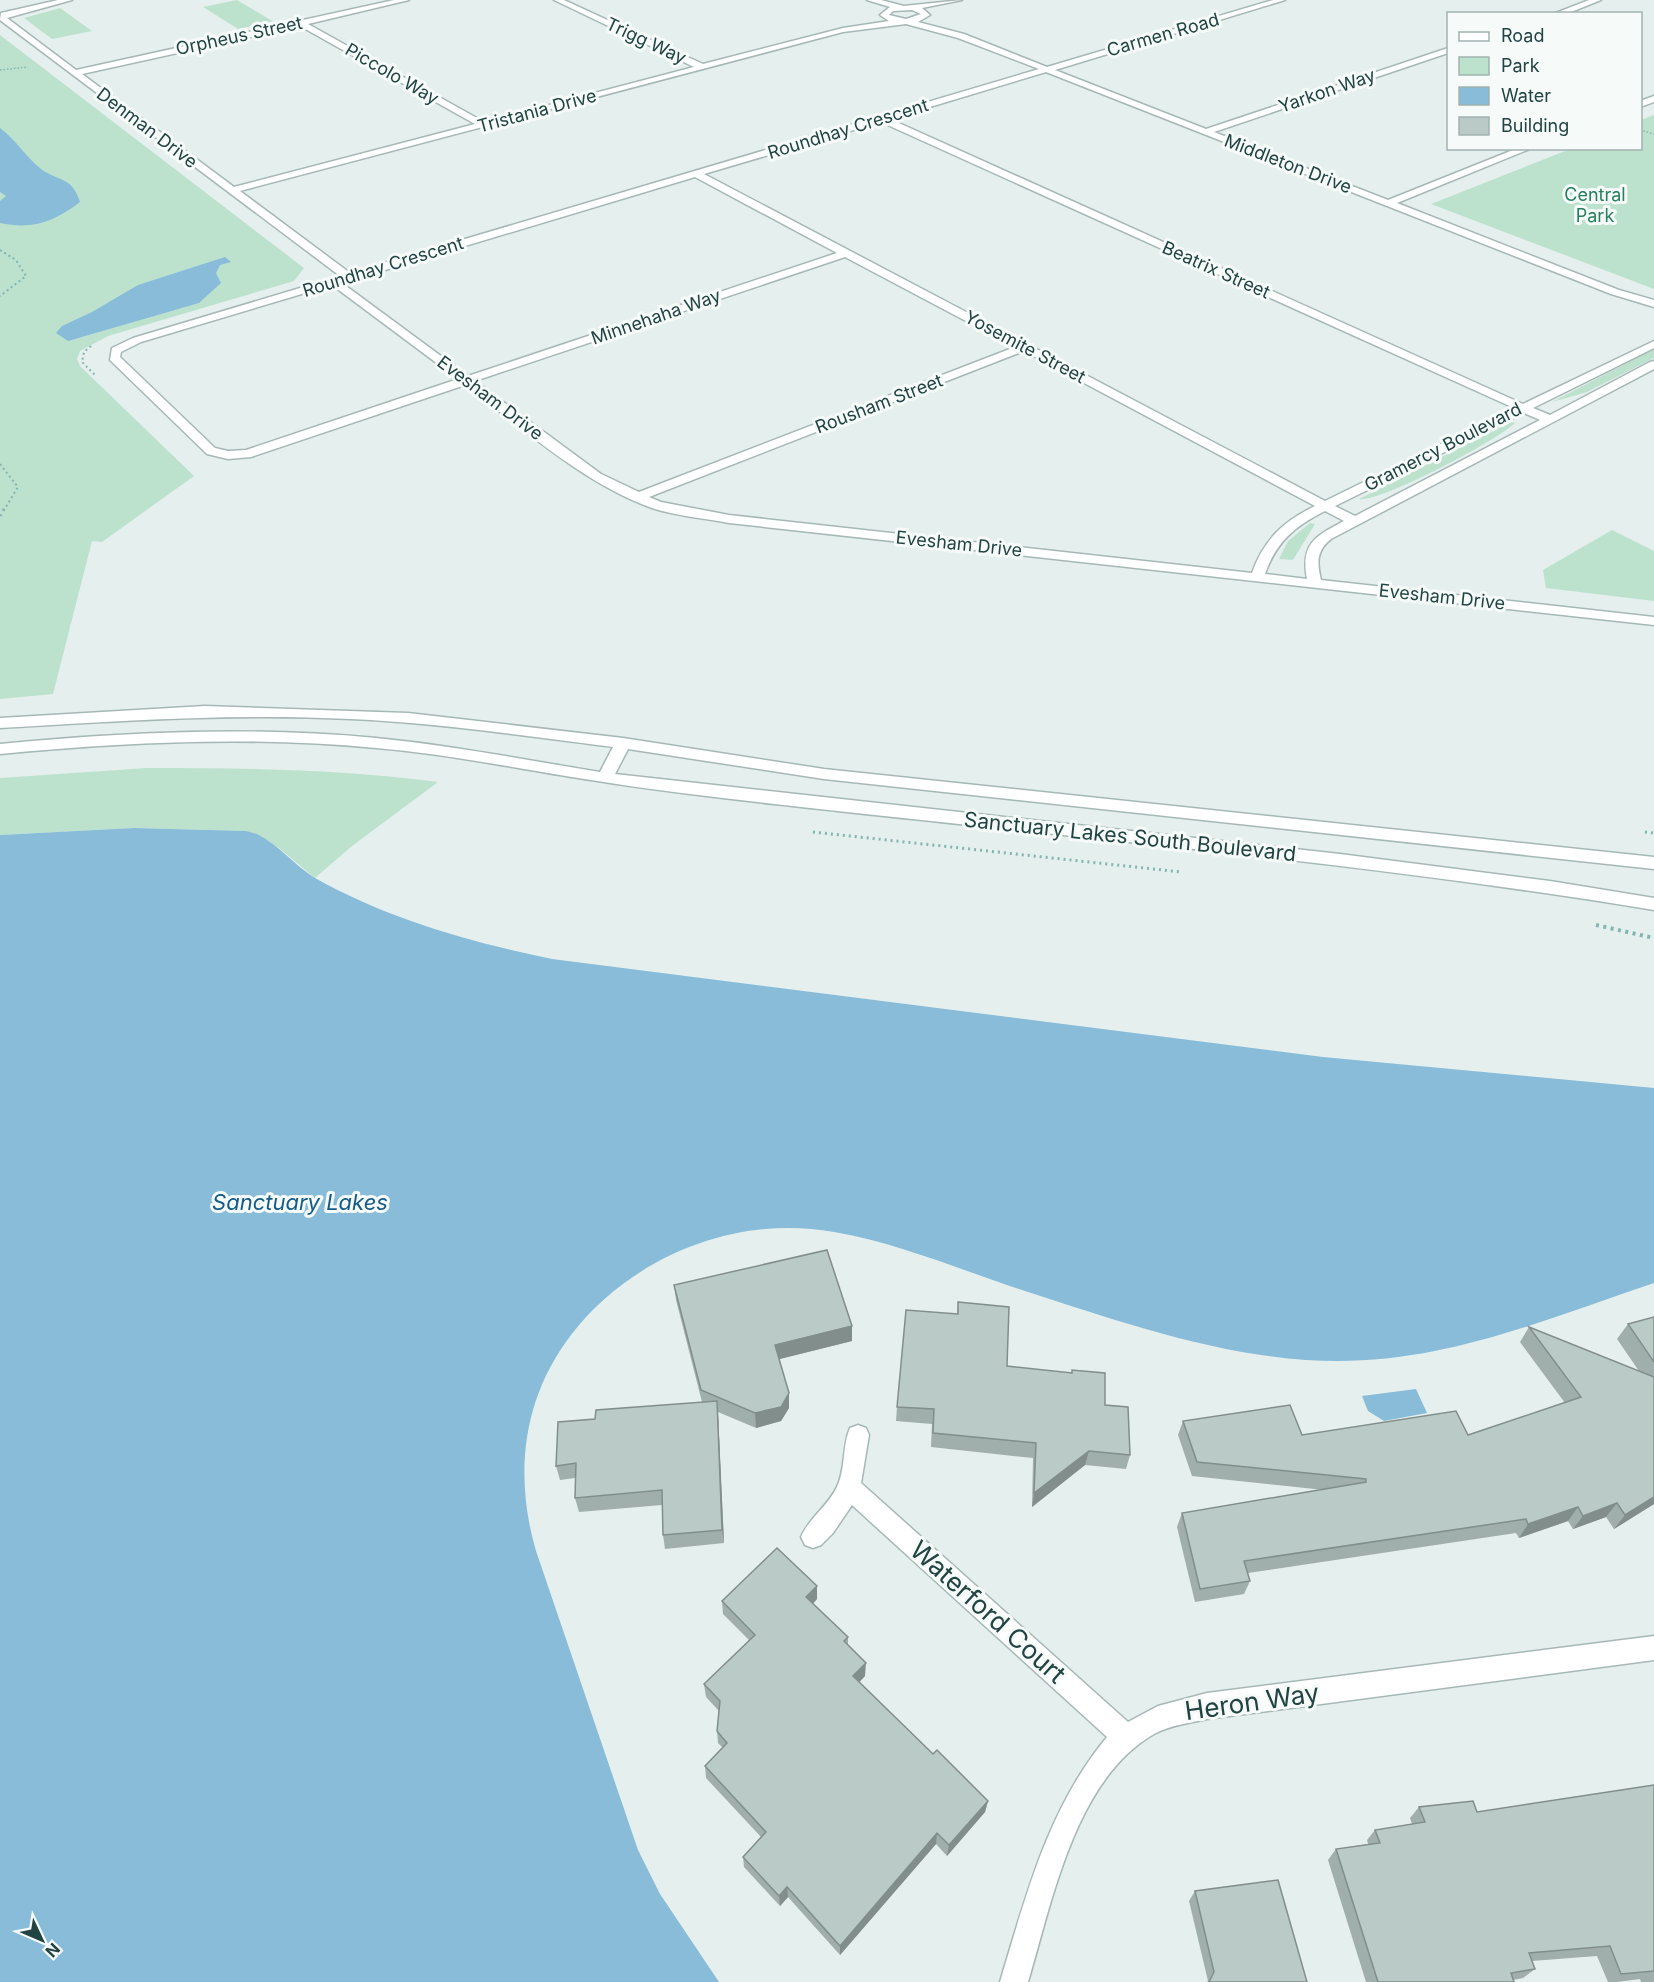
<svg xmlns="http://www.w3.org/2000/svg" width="1654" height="1982" font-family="Inter,sans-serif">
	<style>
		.green { fill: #bce2ce }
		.water { fill: #88bcd9 }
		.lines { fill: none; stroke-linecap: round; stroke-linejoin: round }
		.minor-casing { stroke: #a6b8b6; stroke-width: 3 }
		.tertiary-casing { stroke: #a6b8b6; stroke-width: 3 }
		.path-far3 { stroke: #82b6b1; stroke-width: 1.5; stroke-dasharray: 1.5 2; stroke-linecap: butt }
		.path-far2 { stroke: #82b6b1; stroke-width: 2; stroke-dasharray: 2 3; stroke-linecap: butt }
		.path-far1 { stroke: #82b6b1; stroke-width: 3; stroke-dasharray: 2 4; stroke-linecap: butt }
		.path { stroke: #82b6b1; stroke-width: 4; stroke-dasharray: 3 4.5; stroke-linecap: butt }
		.minor { fill: #fff; fill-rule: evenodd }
		.tertiary { fill: #fff; fill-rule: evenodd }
		.wall { fill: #a0afab }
		.shaded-wall { fill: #828e8b }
		.building { fill: #bacbc7; stroke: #828e8b; stroke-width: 1.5 }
		.labels { text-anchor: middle; stroke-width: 6; stroke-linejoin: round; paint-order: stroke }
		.far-street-label { font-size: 18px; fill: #214442; stroke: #f6fbfa }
		.far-park-label { font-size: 18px; fill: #27805c; stroke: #f6fbfa }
		.street-label { font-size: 21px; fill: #214442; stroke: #f6fbfa }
		.water-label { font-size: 22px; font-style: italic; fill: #145c87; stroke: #f6fbfa }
		.near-street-label { font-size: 26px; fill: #214442; stroke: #f6fbfa }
	</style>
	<rect width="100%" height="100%" fill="#e5efed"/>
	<!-- green -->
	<path class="green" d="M237,0l32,19 4,2 -35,8 -35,-22z
		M60,8l32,23 -40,8 -28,-21z
		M0,35l304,233 -10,13 -186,55 -28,15 -3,8 3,7 114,110 -92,66 -10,-1 -39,153 -53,5z
		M1654,115v174l-223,-85 139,-55 70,-1 1,-28z
		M1654,349v9l-67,34 -35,10z
		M1511,422l4,1c-17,17 -135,80 -156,76z
		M1310,523l5,1 -22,36 -14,-1 9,-18z
		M1612,530l42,21v50l-108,-13 -3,-18z
		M147,768c97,0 194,1 291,14l-86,64 -37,32 -36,-30 -33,-17 -112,-3 -134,7v-57z"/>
	<!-- water -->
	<path class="water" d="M0,128c16,12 26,29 41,41 18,13 31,7 39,33 -26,20 -48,28 -80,21v-22l6,-5 -6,-4z
		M225,257l6,5 -11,3 -4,8 5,10 -22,20 -131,38 -12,-8 6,-7 30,-14 46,-27z
		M134,828l112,3 11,3c22,11 37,31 58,44 73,41 155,64 237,81l771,98 331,31v195c-116,39 -223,86 -348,77 -97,-7 -188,-39 -281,-69 -62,-20 -126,-48 -191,-59 -98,-18 -203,25 -263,103 -49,64 -57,141 -35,216l102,299 22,44 59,88h-719v-1147z
		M1416,1389l11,24 -43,8 -16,-10 -6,-15z"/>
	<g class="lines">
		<defs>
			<path id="minor" d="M58,0h14l-65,18 69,52 318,-70h15l-101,24 176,98 210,-55 -140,-67h10l139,64 140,-36 46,-7 -9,-6 10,-8 -23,-7h14l23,6 58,-6 -40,8 8,7 -12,7 46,12 83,33 226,-67h12l-230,70 151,59 242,-81v5l-234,79 174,68 130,-52h14l-135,55 222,87 35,10v7l-43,-13 -565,-222 -156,47 633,285 131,-63v7l-121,60 17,7 100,-53 4,-1v8l-323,170c-15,12 -14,24 -10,41l333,37v8l-925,-102c-25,-5 -53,-7 -77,-15 -69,-25 -128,-79 -187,-123l-214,72 -23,2 -21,-5 -97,-94 2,-12 21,-10 207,-62 -340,-256 1,-7zM912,10l9,4 -15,5 -17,-4 4,-4zM906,24l52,14 81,31 -689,204 -110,-82 603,-159zM300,26l175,98 -241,63 -152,-113zM881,122l633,286 -189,93 -621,-327zM695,177l142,76 -369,123 -126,-93zM845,257l170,90 -376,145 -38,-18 -126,-93zM332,285l126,94 -212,71 -18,1 -13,-3 -95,-91 1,-5 20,-10zM1024,351l291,155c-31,15 -51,33 -63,67l-523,-58 -68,-13 -12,-5zM1524,413l16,7 -185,96 -20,-10zM1325,511l19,10c-28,15 -44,22 -37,58l-42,-5c11,-32 30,-48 60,-63z
				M1589,0h12l-35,14h-13z
				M1654,96v6l-14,5v-6z
				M858,1425l8,3 3,7 -8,48 267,239 30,-16 49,-13 447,-57v24l-447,59c-17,4 -37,6 -53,15 -79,45 -102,168 -126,248h-28c26,-86 48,-174 107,-245l-255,-232 -19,28 -12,12 -8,3 -8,-3 -4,-8c8,-19 27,-31 36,-50 9,-19 5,-41 13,-59z"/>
			<path id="tertiary" d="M205,706l203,7 215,25 201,31 830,88v12l-830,-90 -196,-30 -13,25 725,80 210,27 104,17v12c-292,-48 -587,-73 -880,-106 -61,-7 -122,-14 -183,-24 -72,-11 -143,-26 -215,-32 -125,-12 -251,-6 -376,6v-10c125,-12 251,-18 376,-6 75,7 149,22 224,34l13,-25c-87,-11 -175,-24 -262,-28 -118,-6 -234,2 -351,9v-10z"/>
		</defs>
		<!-- minor casing -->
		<use href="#minor" class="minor-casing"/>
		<!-- tertiary casing -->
		<use href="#tertiary" class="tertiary-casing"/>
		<!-- path-far3 -->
		<path class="path-far3" d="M0,70l28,-3
			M1640,130l14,4"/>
		<!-- path-far2 -->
		<path class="path-far2" d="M0,250l16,10 10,16 -26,20
			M91,346l-7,6 -2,10 13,13
			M0,464l18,23 -14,23"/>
		<!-- path-far1 -->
		<path class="path-far1" d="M0,516l4,-7
			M813,832l368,40
			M1645,832l9,1"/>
		<!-- path -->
		<path class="path" d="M1596,925l58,13"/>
		<!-- minor -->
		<use href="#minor" class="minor"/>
		<!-- tertiary -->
		<use href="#tertiary" class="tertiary"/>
	</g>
	<!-- wall -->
	<path class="wall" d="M674,1285l178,41v15l-73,18 10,49 -8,13 -25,7 -38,-16 6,131 -59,6 -2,-14 -1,-30 -83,7 -4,-14v-20l-15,2 -4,-14 39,-47 107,-17 -26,-102z
		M958,1302l49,64 98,39 25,50 -4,14 -41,-4 -53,42 1,-49 -102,-11 1,-23 -36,-3 1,-14 60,-93z
		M1654,1317v187l-40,25 -8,-12 -33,12 -5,-8 -49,17 -3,-5 -268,40 2,8 -6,13 -49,8 -18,-75 5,-14 142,-23 -132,-14 -14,-41 5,-14 119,14h166l97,-32 -45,-61 9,-15 110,44 -22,-32 11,-15z
		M817,1586v13l-4,5 35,33v8l17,31 -6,6 74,72 55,47 -3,11 -38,44 -11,-12 -96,111 -52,-58 -8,9 -36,-39 -1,-10 18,-20 -55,-59 -1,-12 18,-18 -5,-5 -1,-12 2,-20 -13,-14 -2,-13 45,-44 -26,-26 -1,-13z
		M1654,1785v197h-13l-1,-3 -23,3h-9l-11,-26 -65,5 3,8 -12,9 -10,2 1,2h-148l-38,-122 8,-11 32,-5 -1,-4 8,-10 37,-6 -2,-6 9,-11 58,5z
		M1195,1891l112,91h-100l1,-1 -19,-80z"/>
	<!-- shaded-wall -->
	<path class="shaded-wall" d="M852,1326v15l-76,19 -1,-15z
		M789,1393v15l-8,13 -25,7 -1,-15z
		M717,1401l1,14 6,128 -2,-13z
		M1089,1451l-4,14 -53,42 2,-14z
		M1654,1497v7l-40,25 11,-14z
		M1617,1503l-11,14 -33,12 10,-13z
		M1578,1507l-10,14 -49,17 9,-14z
		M817,1586v13l-11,11v-13z
		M866,1663l-1,13 -12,13v-13z
		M988,1801l-3,11 -38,44 2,-11z
		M937,1833l-1,11 -96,111v-9z
		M787,1887l1,10 -8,9 -1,-10z"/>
	<!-- building -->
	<path class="building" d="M827,1250l25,76 -77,19 14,48 -8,14 -26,6 -54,-23 -27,-105z
		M958,1302l51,5 -2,59 65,7v-3l33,3v32l23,2 2,48 -41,-4 -55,42 2,-50 -103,-10 1,-24 -37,-2 9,-97 52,4z
		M1654,1317v45l-26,-38z
		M1529,1327l125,50v120l-29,18 -8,-12 -34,13 -5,-9 -50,17 -2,-5 -282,42 6,20 -50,8 -18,-76 184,-31v-3l-169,-17 -14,-41 107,-16 12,30 154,-24 12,24 113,-38z
		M717,1401l5,129 -59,5 -1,-45 -87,8 1,-35 -20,3 2,-44 37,-3 1,-9z
		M777,1548l40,38 -11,11 42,40 -4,4 22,22 -13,13 80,78 4,-4 51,51 -39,44 -12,-12 -97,113 -53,-59 -8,9 -36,-39 23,-25 -61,-66 22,-23 -10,-12 3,-30 -16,-17 51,-49 -33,-34z
		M1654,1785v186l-33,3 -11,-28 -81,7 6,16 -24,4 3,9h-136l-42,-133 44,-6 -5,-13 50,-8 -6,-15 54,-6 4,11z
		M1278,1880l29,102h-98l5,-10 -19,-81z"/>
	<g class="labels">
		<!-- far-street labels -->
		<g class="far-street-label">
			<text transform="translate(1163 35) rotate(-16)" y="6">Carmen Road</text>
			<text transform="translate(239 36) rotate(-12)" y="6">Orpheus Street</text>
			<text transform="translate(646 41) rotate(25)" y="6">Trigg Way</text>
			<text transform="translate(392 74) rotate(30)" y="6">Piccolo Way</text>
			<text transform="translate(1327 91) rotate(-19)" y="6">Yarkon Way</text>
			<text transform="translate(537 111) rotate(-15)" y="6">Tristania Drive</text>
			<text transform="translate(147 128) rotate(37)" y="6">Denman Drive</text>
			<text transform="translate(848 129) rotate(-17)" y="6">Roundhay Crescent</text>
			<text transform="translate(1288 164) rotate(21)" y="6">Middleton Drive</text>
			<text transform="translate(383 267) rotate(-17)" y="6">Roundhay Crescent</text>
			<text transform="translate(1216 270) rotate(24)" y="6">Beatrix Street</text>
			<text transform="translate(656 317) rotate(-19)" y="6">Minnehaha Way</text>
			<text transform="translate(1025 347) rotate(28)" y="6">Yosemite Street</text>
			<text transform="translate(490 398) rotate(37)" y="6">Evesham Drive</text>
			<text transform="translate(879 404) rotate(-21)" y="6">Rousham Street</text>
			<text transform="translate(1443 447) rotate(-27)" y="6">Gramercy Boulevard</text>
			<text transform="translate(959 544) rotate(6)" y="6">Evesham Drive</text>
			<text transform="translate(1442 597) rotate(6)" y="6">Evesham Drive</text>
		</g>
		<!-- far-park labels -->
		<g class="far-park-label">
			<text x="1595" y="201">Central<tspan x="1595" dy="21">Park</tspan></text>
		</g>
		<!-- street labels -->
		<g class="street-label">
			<text transform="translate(1130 837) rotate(6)" y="7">Sanctuary Lakes South Boulevard</text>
		</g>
		<!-- water labels -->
		<g class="water-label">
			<text x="300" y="1210">Sanctuary Lakes</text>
		</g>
		<!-- near-street labels -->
		<g class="near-street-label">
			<text transform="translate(988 1612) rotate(42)" y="9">Waterford Court</text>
			<text transform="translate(1252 1702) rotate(-8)" y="9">Heron Way</text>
		</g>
	</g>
	<!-- legend -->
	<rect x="1447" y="12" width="195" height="138" fill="#f6fbfa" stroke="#a1b2b0" stroke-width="1.5"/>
	<rect x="1459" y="32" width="30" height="9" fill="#ffffff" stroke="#a1b2b0" stroke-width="1.5"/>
	<text x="1501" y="42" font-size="18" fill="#214442">Road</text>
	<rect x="1459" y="57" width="30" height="18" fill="#bce2ce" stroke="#a1b2b0" stroke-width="1.5"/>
	<text x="1501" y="72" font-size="18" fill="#214442">Park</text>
	<rect x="1459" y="87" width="30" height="18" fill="#88bcd9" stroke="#a1b2b0" stroke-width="1.5"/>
	<text x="1501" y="102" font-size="18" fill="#214442">Water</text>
	<rect x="1459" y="117" width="30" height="18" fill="#bacbc7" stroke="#a1b2b0" stroke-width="1.5"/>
	<text x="1501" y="132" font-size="18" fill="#214442">Building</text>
	<!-- north arrow -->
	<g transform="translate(42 1940) rotate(134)" stroke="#f6fbfa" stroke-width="4.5" paint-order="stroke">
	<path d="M0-4.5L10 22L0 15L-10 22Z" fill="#214442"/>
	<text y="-9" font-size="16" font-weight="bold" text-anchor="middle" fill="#214442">N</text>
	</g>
</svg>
